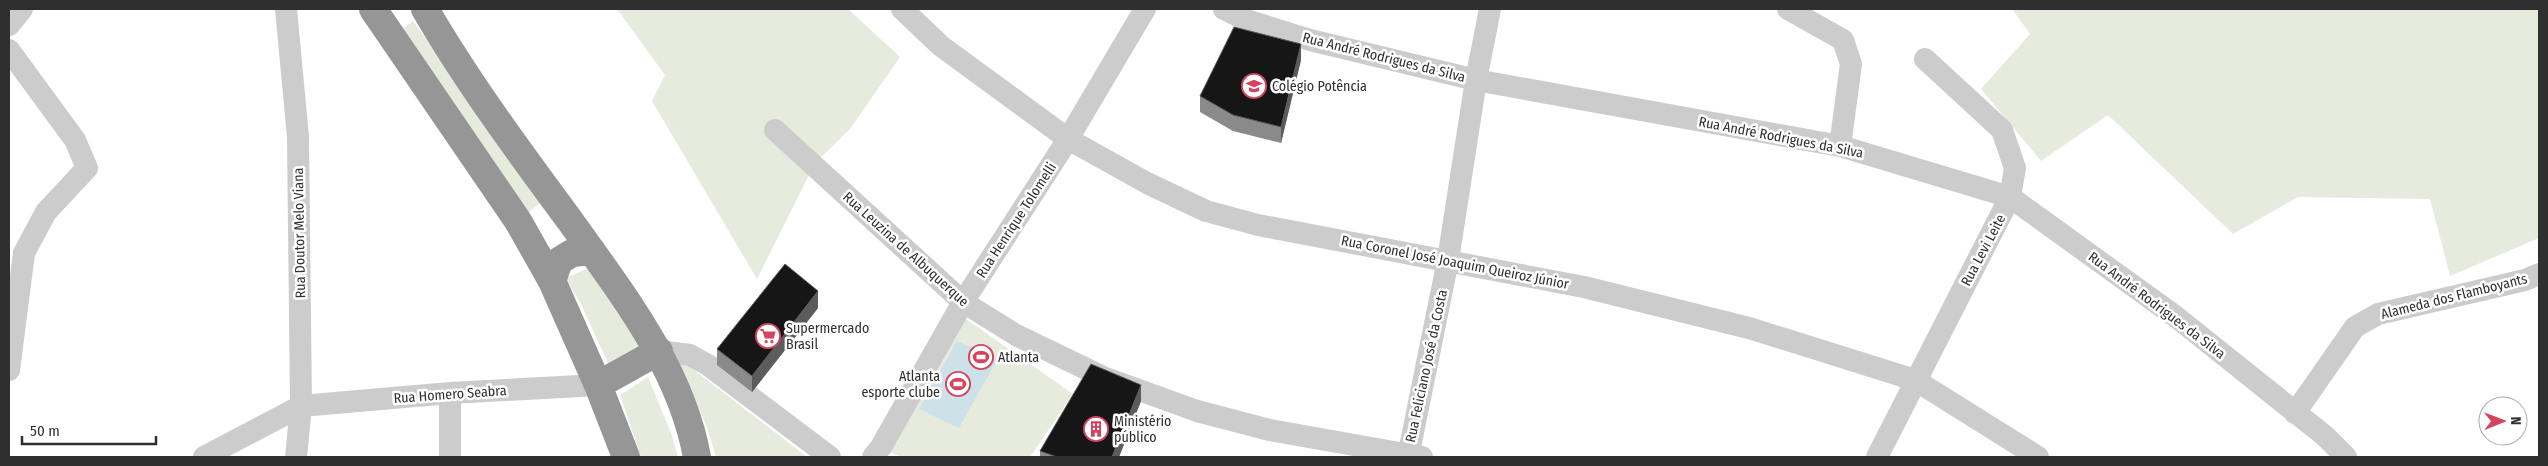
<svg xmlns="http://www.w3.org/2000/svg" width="2548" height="466" font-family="'Fira Sans Condensed',sans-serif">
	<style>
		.green { fill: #e6ebde }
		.water { fill: #cde1e9 }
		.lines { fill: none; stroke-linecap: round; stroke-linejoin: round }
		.minor { stroke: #ccc; stroke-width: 22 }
		.highway { stroke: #969696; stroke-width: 28 }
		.wall { fill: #8a8a8a }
		.shaded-wall { fill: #5c5c5c }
		.building { fill: #161616; stroke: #5c5c5c }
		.labels { text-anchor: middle; stroke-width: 5; stroke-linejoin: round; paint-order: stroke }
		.street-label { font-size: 14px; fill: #2f2f2f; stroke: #fff }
		.poi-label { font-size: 14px; fill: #2f2f2f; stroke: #fff; text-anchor: start }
	</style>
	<rect width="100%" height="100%" fill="#fff"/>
	<!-- green -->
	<path class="green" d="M617,9h231l52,48 -50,72 -35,34 -58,116 -105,-178 13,-26z
		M2012,9h527v229l-89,38 -20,-77 -132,-2 -65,37 -125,-119 -67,46 -60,-72 49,-55z
		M413,21l131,179 -15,12 -127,-183z
		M589,268l18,22 35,60 -31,20 -30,-66 -16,-26z
		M966,319l107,75 -43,63h-129l-18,-9z
		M676,356l131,101h-91l-9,-30z
		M648,377l23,56 7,24h-37l-21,-62z"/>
	<!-- water -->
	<path class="water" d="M957,341l40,19 -38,68 -40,-19z"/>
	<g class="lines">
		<!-- minor -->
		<path class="minor" d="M286,9l12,128 3,269 -5,51
			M902,9l39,37 127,93 79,44 59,28 52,14 326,62 165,41 166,52 123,77
			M1224,9l22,11 64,20 166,40 364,66 170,51 165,119 150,120 21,21
			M1788,9l55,31 8,24 -11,82
			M9,25l13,-16
			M9,50l66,90 12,28 -41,44 -22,41 -15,117
			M775,130l188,172 53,33 87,42 94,34 73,19 152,27
			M659,351l31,4 18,10 122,92
			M450,393v64
			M2295,413l60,-86 23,-13 147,-34 14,-6
			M204,457l97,-51 149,-13 148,-8
			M873,457l8,-10 82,-145 105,-163 77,-130
			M1408,457l40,-197 28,-180 14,-71
			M1877,457l133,-260 5,-29 -13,-38 -77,-71"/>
		<!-- highway -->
		<path class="highway" d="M373,9l145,212 34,60 46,104 28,72
			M425,9c43,74 95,144 146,213 51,72 110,146 126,235
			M552,281l7,-20 13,-8 20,-2
			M598,385l61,-34"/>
	</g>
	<!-- wall -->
	<path class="wall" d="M1301,60l-20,83 -48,-12 -33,-19v-16z
		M818,308l-66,84 -35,-27v-16z
		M1141,401l-22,56h-79v-6z"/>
	<!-- shaded-wall -->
	<path class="shaded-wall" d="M1301,44v16l-20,83v-16z
		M818,291v17l-66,84v-16z
		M1141,385v16l-22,56h-7z"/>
	<!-- building -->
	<path class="building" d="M1234,27l67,17 -20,83 -48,-12 -33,-19z
		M785,264l33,27 -66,85 -35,-27z
		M1091,364l50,21 -29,72h-55l-17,-6z"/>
	<!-- icons -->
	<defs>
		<symbol id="school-ring" viewBox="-11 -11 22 22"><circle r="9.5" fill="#fff" stroke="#d4445e" stroke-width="1.5"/><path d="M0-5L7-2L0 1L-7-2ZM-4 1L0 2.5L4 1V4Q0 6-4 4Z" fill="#d4445e"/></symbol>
		<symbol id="supermarket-ring" viewBox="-11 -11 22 22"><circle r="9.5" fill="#fff" stroke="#d4445e" stroke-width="1.5"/><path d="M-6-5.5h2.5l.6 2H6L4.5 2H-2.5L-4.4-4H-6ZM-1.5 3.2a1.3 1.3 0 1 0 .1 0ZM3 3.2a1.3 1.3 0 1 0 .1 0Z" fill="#d4445e"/></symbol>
		<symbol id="stadium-ring" viewBox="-11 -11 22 22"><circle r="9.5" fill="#fff" stroke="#d4445e" stroke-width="1.5"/><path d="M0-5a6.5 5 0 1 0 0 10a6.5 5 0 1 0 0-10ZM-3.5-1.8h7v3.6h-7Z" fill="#d4445e"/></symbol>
		<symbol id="building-ring" viewBox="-11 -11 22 22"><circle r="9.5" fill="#fff" stroke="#d4445e" stroke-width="1.5"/><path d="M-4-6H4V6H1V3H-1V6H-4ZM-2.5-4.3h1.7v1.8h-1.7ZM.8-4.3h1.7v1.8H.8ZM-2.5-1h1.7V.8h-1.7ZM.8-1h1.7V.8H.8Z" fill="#d4445e"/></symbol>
	</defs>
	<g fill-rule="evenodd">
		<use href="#school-ring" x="1240" y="72" width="28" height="28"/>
		<use href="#supermarket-ring" x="754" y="322" width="28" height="28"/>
		<use href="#stadium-ring" x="967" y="343" width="28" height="28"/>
		<use href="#stadium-ring" x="944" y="370" width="28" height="28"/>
		<use href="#building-ring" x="1082" y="415" width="28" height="28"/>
	</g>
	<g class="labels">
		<!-- street labels -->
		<g class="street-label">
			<text transform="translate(1384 57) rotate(14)" y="5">Rua André Rodrigues da Silva</text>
			<text transform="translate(1781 137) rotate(11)" y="5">Rua André Rodrigues da Silva</text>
			<text transform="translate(1016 220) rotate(-57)" y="5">Rua Henrique Tolomelli</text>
			<text transform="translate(299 233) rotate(-91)" y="5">Rua Doutor Melo Viana</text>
			<text transform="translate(906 249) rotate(42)" y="5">Rua Leuzina de Albuquerque</text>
			<text transform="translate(1983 250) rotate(-62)" y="5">Rua Levi Leite</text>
			<text transform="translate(1455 262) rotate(11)" y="5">Rua Coronel José Joaquim Queiroz Júnior</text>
			<text transform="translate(2454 296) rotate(-14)" y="5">Alameda dos Flamboyants</text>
			<text transform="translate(2157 305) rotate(37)" y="5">Rua André Rodrigues da Silva</text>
			<text transform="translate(1426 366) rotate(-78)" y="5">Rua Feliciano José da Costa</text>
			<text transform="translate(450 394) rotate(-4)" y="5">Rua Homero Seabra</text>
		</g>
		<!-- poi labels -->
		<g class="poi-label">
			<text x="1272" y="91">Colégio Potência</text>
			<text x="786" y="333">Supermercado<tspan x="786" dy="16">Brasil</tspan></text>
			<text x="998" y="362">Atlanta</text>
			<text x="940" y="381" text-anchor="end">Atlanta<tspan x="940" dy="16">esporte clube</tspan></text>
			<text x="1114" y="426">Ministério<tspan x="1114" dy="16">público</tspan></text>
		</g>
	</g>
	<!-- border -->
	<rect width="2548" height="466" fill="none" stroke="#2f2f2f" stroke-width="20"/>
	<!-- north arrow -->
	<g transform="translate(2503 421) rotate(89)"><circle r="24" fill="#ffffff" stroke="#acacac"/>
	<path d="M0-4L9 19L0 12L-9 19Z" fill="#d4445e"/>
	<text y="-8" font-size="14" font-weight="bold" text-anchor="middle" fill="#2f2f2f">N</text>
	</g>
	<!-- scale -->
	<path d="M22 436v8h134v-8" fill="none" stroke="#2f2f2f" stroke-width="2.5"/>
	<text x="30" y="436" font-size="15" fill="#2f2f2f" stroke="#ffffff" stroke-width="4" paint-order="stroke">50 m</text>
</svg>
